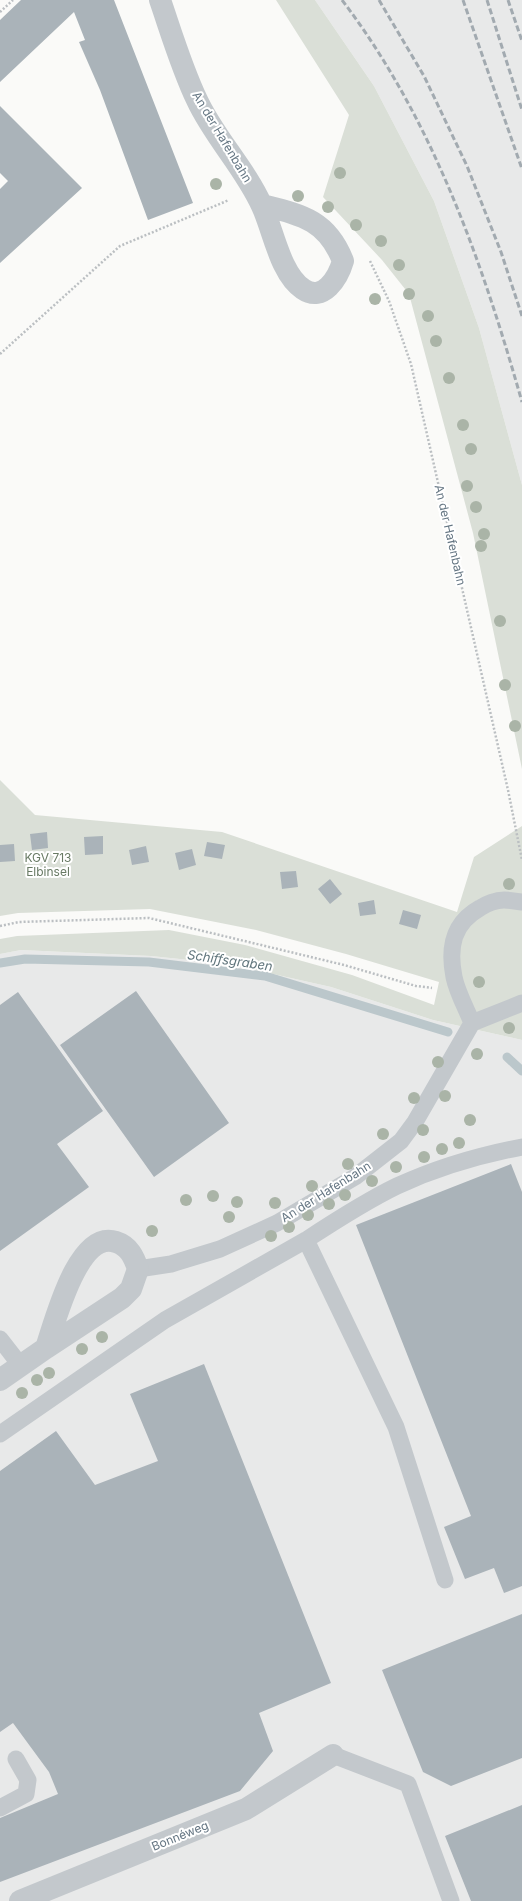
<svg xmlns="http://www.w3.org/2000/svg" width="522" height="1901" font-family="Inter,sans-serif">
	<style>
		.built { fill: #e8e9e9 }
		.green { fill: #dadfd7 }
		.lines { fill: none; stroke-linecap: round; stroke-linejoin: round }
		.stream { stroke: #bbc7cb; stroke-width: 9 }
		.building { fill: #aab3b9 }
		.path { stroke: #bbbfc2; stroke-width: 2.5; stroke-dasharray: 2 2; stroke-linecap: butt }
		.service { stroke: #c3c8cc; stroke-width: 17 }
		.minor { stroke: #c3c8cc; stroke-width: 22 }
		.rail { stroke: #a2aab0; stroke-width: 3; stroke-dasharray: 6 3; stroke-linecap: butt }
		.tree { fill: #aab4a7 }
		.labels { text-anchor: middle; stroke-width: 4; stroke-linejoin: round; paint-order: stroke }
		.street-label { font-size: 12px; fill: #657683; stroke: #fff }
		.park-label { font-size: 12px; fill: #687a64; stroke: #fff }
		.water-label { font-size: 13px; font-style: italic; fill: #60757c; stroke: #fff }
	</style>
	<rect width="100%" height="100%" fill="#fafaf8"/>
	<!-- built -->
	<path class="built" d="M315,0h207v485l-43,-157 -45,-127 -60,-115z
		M21,950l130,6 77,8 103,23 102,33 89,20v861h-522v-947z"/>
	<!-- green -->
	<path class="green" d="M276,0h39l59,86 60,115 45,127 43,157v284l-49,-236 -64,-239 -27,-34 -59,-63 26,-82z
		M0,780l35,35 187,17 235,80 17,-55 48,-31v214l-89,-20 -102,-33 -103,-23 -77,-8 -130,-6 -21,4v-15l17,-3 152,-6 76,15 107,30 82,30 5,-23 -93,-28 -90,-24 -106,-21 -132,4 -18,3z"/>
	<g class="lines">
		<!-- stream -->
		<path class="stream" d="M0,963l25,-4 124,3 116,14 183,56
			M507,1057l15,14"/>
	</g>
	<!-- building -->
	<path class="building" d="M21,0h93l79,203 -45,17 -48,-130 -21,-48 6,-2 -11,-28 -74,70v-62z
		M0,106l82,82 -82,75v-74l8,-8 -8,-8z
		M47,832l1,16 -16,2 -2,-16z
		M103,836v18l-18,1 -1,-18z
		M207,842l18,3 -3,14 -18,-3z
		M14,844l1,17 -15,1v-17z
		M146,846l3,16 -17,3 -3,-15z
		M192,849l4,16 -17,5 -4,-17z
		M296,871l2,16 -16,2 -2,-17z
		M330,879l12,15 -12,10 -12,-15z
		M374,900l2,14 -16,2 -2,-13z
		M403,910l18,5 -4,14 -18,-5z
		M136,991l93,132 -75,54 -94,-132z
		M18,992l85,119 -46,33 32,43 -89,64v-246z
		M511,1164l11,28v394l-18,7 -10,-25 -29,11 -21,-52 27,-11 -115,-291z
		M204,1364l127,319 -72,30 14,38 -33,40 -240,91v-64l58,-24 -9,-22 -36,-49 -13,9v-261l56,-40 39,54 63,-24 -28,-67z
		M522,1614v144l-71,28 -28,-14 -41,-102z
		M522,1805v96h-51l-26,-65z"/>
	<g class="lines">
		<!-- path -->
		<path class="path" d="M0,12l13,-12
			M370,261l19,40 22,63 97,426 14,70
			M0,354l120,-108 109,-46
			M0,926l19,-4 130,-4 195,47 72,21 16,2"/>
		<!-- service -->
		<path class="service" d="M522,902c-6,-1 -12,-2 -18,-2 -8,0 -18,4 -24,8 -27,15 -32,39 -26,69 3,15 12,31 18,46l50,-20
			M306,1240c29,-19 60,-39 91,-54 39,-18 83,-31 125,-39
			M138,1269l33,-5 49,-15 57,-26 78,-46 46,-36 14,-19 57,-99
			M0,1339l21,27
			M0,1434l165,-114 141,-80 90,187 49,153
			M333,1755l75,29 43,117
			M0,1808l26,-14 2,-14 -12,-21"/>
		<!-- minor -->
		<path class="minor" d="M160,0c11,32 22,69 37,100 17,37 48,68 65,106 11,23 18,68 41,83 20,14 35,-11 40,-28 -16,-41 -41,-46 -81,-56
			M0,1380l46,-32 76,-50 9,-9 7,-20c-4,-12 -9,-23 -22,-27 -38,-13 -61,80 -70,106
			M20,1901l226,-92 87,-54"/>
		<!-- rail -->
		<path class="rail" d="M342,0c90,118 140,261 180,402
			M379,0l45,76 43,90 34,86 21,64
			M463,0l59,169
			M487,0l35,110
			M508,0l14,41"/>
	</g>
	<!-- trees -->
	<g class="tree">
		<circle cx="340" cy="173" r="6"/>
		<circle cx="216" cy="184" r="6"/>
		<circle cx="298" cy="196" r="6"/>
		<circle cx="328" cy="207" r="6"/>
		<circle cx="356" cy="225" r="6"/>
		<circle cx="381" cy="241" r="6"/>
		<circle cx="399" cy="265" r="6"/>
		<circle cx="409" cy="294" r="6"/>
		<circle cx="375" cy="299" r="6"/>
		<circle cx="428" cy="316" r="6"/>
		<circle cx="436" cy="341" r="6"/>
		<circle cx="449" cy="378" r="6"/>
		<circle cx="463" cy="425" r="6"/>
		<circle cx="471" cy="449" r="6"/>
		<circle cx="467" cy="486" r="6"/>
		<circle cx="476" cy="507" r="6"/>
		<circle cx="484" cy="534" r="6"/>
		<circle cx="481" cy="546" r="6"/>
		<circle cx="500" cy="621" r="6"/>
		<circle cx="505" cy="685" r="6"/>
		<circle cx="515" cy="726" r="6"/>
		<circle cx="509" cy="884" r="6"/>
		<circle cx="479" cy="982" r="6"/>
		<circle cx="509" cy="1028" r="6"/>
		<circle cx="477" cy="1054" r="6"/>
		<circle cx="438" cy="1062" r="6"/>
		<circle cx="445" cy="1096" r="6"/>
		<circle cx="414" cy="1098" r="6"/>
		<circle cx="470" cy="1120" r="6"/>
		<circle cx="423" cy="1130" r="6"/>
		<circle cx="383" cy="1134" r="6"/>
		<circle cx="459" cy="1143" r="6"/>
		<circle cx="442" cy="1149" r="6"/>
		<circle cx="424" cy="1157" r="6"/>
		<circle cx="348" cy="1164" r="6"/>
		<circle cx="396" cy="1167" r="6"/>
		<circle cx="372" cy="1181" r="6"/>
		<circle cx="312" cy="1186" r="6"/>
		<circle cx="345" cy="1195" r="6"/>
		<circle cx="213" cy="1196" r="6"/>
		<circle cx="186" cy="1200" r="6"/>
		<circle cx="237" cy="1202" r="6"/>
		<circle cx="275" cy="1203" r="6"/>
		<circle cx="329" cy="1204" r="6"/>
		<circle cx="308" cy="1215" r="6"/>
		<circle cx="229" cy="1217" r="6"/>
		<circle cx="289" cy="1227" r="6"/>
		<circle cx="152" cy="1231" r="6"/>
		<circle cx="271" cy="1236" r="6"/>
		<circle cx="102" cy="1337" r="6"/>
		<circle cx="82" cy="1349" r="6"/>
		<circle cx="49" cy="1373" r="6"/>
		<circle cx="37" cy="1380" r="6"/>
		<circle cx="22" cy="1393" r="6"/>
	</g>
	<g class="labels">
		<!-- street labels -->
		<g class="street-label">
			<text transform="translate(222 137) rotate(59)" y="4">An der Hafenbahn</text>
			<text transform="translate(450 535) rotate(77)" y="4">An der Hafenbahn</text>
			<text transform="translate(326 1192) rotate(-32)" y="4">An der Hafenbahn</text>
			<text transform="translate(180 1836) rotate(-22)" y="4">Bonnéweg</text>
		</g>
		<!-- park labels -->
		<g class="park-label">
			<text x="48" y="862">KGV 713<tspan x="48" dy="14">Elbinsel</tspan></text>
		</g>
		<!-- water labels -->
		<g class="water-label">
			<text transform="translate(230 960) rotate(8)" y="5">Schiffsgraben</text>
		</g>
	</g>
</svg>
